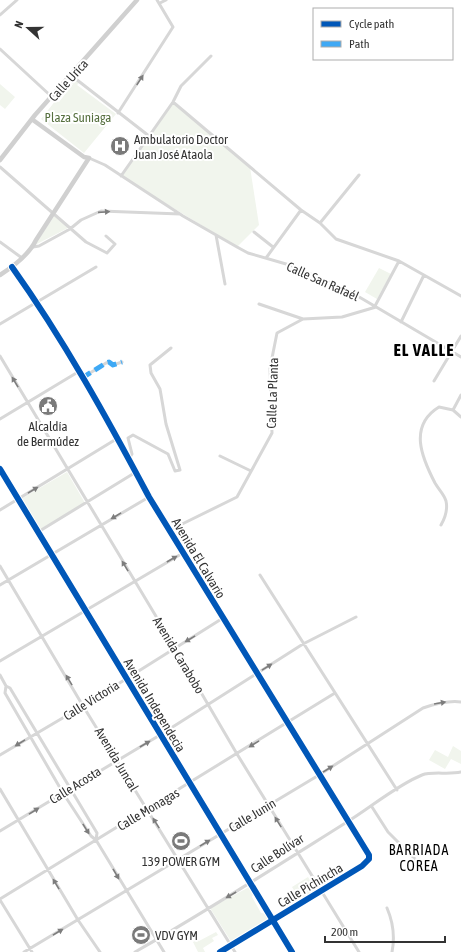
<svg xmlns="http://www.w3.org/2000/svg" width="461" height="952" font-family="'Asap Condensed',sans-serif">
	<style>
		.green { fill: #f1f5ed }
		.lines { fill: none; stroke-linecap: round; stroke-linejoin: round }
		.street { stroke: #d7d7d7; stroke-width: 3 }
		.secondary { stroke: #d0d0d0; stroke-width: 4.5 }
		.quiet { stroke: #3fa9f5; stroke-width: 5; stroke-dasharray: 10 5; stroke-linecap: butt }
		.cycleway-casing { stroke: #fff; stroke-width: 8 }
		.cycleway { stroke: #0057b8; stroke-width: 6 }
		.oneway { fill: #7d7d7d }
		.labels { text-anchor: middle; stroke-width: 4; stroke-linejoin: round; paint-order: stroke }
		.street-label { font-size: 13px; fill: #333; stroke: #fff }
		.park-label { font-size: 13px; fill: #56703f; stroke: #fff }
		.poi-label { font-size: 13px; fill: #333; stroke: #fff; text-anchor: start }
		.neighbourhood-label { font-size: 14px; letter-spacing: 1px; fill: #000; stroke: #fff }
		.district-label { font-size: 17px; font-weight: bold; letter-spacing: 1px; fill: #000; stroke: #fff }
	</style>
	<rect width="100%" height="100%" fill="#fff"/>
	<!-- green -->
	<path class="green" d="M73,78l6,5 -2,2 39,29 -32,39 -43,-34 15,-19 3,2 14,-18 -3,-2z
		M0,84l15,13 -10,12 -5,-4z
		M173,102l77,65 9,58 -22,22 -116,-71z
		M55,215l13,13 -33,17z
		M379,268l12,6 -14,25 -12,-7z
		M67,472l18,31 -46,27 -18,-31z
		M453,746l8,5v13l-10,-5 -6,10 -16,-9 6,-10 13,7z
		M308,877l8,13 -16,10 -8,-13z
		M251,886l3,6 -2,5 9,16 6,1 4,5 -39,24 -22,-35z
		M216,932l2,3 -6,3 2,3 -11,7 2,4h-7l-5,-10 5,-3 1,2z"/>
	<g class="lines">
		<!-- street -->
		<path class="street" d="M160,3l6,-3
			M0,15l17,-15
			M0,49l52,48
			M72,76l77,60
			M173,102l128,108 19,13 39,-48
			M118,113l55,-86 -16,-27
			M89,158l16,7 78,51 54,31 11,6 45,13 56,25 112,66
			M0,167l86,75 21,11 8,-9 -9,-8
			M121,176l52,-74 8,-16 30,-30
			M320,223l16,16 63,22 62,35
			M254,232l19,15
			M216,235l9,49
			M0,242l22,16
			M33,247l6,-1 31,-17 11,-9 20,-9 79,3
			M266,258l35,-48
			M12,267c52,73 95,151 137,230l220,358v4l-7,7 -142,86
			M259,304l44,15
			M375,306l24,-45
			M401,322l23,-47
			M0,324l96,-57
			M0,356l175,292 62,106 122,198
			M82,378l24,-15 3,-1 4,3 9,-3
			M434,381l27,-45
			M461,395l-8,15 8,7
			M0,419l78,-47
			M220,456l31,15
			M129,459l3,-5 -4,-16 5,-3 35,19 7,17 5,-1 -14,-46 -6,-35 -9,-16 -1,-8 21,-17
			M0,469l292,483
			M0,510l118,-72
			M441,525c4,-7 7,-15 5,-24 -2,-7 -7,-11 -11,-18 -13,-25 -27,-57 4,-76l14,3
			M170,530l67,-33 35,-64 -2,-65 7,-35 26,-14 39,-2 34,-10
			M38,532l98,-60
			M0,566l83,140 152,246
			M260,575l137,215
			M0,585l149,-88
			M0,661l183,-108
			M0,675l6,11 4,2 87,145 -1,7
			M6,686l-1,7 58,100 28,43 5,4 68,112
			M0,755l83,-49 140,-88
			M0,789l78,131 22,32
			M372,807l16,25 28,28
			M0,831l160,-96 143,-91 53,-27
			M0,899l335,-206
			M0,900l32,52
			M387,908c6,14 8,29 5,44
			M24,952l295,-177 104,-67c12,-4 26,-8 38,-6
			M135,952c72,-41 142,-86 212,-130 23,-14 50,-37 75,-47 10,-4 27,0 39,-3"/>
		<!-- secondary -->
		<path class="secondary" d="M0,160l35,-45 102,-115
			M0,275c14,-9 29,-20 36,-35l53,-82 -5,-1 -51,-37"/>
		<!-- quiet -->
		<path class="quiet" d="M82,378l24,-15 3,-1 4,3 9,-3"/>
		<defs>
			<path id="cycleway" d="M12,267c52,73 95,151 137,230l220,358v4l-7,7 -142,86
				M0,469l292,483"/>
		</defs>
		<!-- cycleway casing -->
		<use href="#cycleway" class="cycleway-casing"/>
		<!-- cycleway -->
		<use href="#cycleway" class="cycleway"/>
	</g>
	<!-- one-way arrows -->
	<defs><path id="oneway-solid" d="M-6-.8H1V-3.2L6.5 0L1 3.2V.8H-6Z"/></defs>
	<g class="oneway">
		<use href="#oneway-solid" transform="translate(140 80) rotate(-57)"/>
		<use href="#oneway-solid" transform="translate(104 212) rotate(-4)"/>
		<use href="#oneway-solid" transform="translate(15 382) rotate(-121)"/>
		<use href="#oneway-solid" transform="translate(33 490) rotate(-31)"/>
		<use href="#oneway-solid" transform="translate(116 516) rotate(149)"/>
		<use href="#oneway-solid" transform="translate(172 559) rotate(-30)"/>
		<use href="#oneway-solid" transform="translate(125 566) rotate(-121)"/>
		<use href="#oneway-solid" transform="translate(190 639) rotate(149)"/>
		<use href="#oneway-solid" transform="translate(267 667) rotate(-32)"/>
		<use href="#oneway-solid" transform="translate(69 680) rotate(-121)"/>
		<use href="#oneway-solid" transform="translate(440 703) rotate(-10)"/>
		<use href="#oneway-solid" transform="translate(20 743) rotate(148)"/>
		<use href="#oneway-solid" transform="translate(145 744) rotate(-30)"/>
		<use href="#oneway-solid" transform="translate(254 744) rotate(148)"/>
		<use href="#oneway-solid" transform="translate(328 769) rotate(-32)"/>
		<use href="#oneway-solid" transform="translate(34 811) rotate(-32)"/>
		<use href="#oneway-solid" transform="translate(278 822) rotate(-122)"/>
		<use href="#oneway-solid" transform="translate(156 823) rotate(-122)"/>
		<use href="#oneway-solid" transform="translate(86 829) rotate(58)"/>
		<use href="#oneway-solid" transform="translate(205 843) rotate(-31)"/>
		<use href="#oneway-solid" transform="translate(116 874) rotate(60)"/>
		<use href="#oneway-solid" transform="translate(56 884) rotate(-121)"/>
		<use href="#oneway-solid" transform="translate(231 895) rotate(150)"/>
		<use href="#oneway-solid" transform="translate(58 932) rotate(-31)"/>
	</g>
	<!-- icons -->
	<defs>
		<symbol id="hospital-disc" viewBox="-11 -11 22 22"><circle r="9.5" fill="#7a7a7a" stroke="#fff"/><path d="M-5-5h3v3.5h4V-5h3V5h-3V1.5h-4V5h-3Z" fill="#fff"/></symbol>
		<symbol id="civic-disc" viewBox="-11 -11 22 22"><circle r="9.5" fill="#7a7a7a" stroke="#fff"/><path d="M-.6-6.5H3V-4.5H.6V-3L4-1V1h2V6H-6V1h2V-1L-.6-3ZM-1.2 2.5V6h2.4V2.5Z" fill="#fff"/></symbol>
		<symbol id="stadium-disc" viewBox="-11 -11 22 22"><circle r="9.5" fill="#7a7a7a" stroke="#fff"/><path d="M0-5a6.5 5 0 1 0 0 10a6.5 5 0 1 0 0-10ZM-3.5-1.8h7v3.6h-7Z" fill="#fff"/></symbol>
	</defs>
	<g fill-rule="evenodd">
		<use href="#hospital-disc" x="109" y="135" width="22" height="22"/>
		<use href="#civic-disc" x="37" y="395" width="22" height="22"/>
		<use href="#stadium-disc" x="170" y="830" width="22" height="22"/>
		<use href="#stadium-disc" x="130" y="924" width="22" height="22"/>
	</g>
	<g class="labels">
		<!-- street labels -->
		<g class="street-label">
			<text transform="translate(68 80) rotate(-48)" y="5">Calle Urica</text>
			<text transform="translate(323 281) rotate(24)" y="5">Calle San Rafaél</text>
			<text transform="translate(272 393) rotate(-88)" y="5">Calle La Planta</text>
			<text transform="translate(199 558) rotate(59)" y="5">Avenida El Calvario</text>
			<text transform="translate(179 655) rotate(59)" y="5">Avenida Carabobo</text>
			<text transform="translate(91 700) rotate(-32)" y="5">Calle Victoria</text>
			<text transform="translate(155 705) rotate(59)" y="5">Avenida Independecia</text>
			<text transform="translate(117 759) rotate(59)" y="5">Avenida Juncal</text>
			<text transform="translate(75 785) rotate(-32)" y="5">Calle Acosta</text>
			<text transform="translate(148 809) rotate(-31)" y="5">Calle Monagas</text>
			<text transform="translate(252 815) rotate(-31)" y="5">Calle Junin</text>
			<text transform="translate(277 853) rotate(-33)" y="5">Calle Bolívar</text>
			<text transform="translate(310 885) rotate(-31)" y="5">Calle Pichincha</text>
		</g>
		<!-- park labels -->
		<g class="park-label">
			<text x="78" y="122">Plaza Suniaga</text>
		</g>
		<!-- poi labels -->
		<g class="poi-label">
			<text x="134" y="144">Ambulatorio Doctor<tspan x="134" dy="15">Juan José Ataola</tspan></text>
			<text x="48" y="431" text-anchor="middle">Alcaldía<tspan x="48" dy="15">de Bermúdez</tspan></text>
			<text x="181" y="866" text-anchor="middle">139 POWER GYM</text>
			<text x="155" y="940">VDV GYM</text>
		</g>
		<!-- neighbourhood labels -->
		<g class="neighbourhood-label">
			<text x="419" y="855">BARRIADA<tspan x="419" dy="16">COREA</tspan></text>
		</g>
		<!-- district labels -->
		<g class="district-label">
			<text x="424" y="356">EL VALLE</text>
		</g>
	</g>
	<!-- legend -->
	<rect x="313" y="8" width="140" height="52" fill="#ffffff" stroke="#adadad"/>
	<rect x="321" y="21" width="20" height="6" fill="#0057b8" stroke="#adadad"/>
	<text x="349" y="28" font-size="12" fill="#333333">Cycle path</text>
	<rect x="321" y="41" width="20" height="6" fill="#3fa9f5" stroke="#adadad"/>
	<text x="349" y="48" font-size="12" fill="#333333">Path</text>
	<!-- north arrow -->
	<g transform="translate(28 28) rotate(291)" stroke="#ffffff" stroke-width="3" paint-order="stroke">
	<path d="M0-3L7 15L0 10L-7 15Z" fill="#333333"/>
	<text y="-6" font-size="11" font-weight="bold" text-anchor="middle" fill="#333333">N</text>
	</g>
	<!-- scale -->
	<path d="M325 936v6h120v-6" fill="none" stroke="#333333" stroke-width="2"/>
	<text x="331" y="936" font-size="12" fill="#333333" stroke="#ffffff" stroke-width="3" paint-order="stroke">200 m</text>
</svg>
